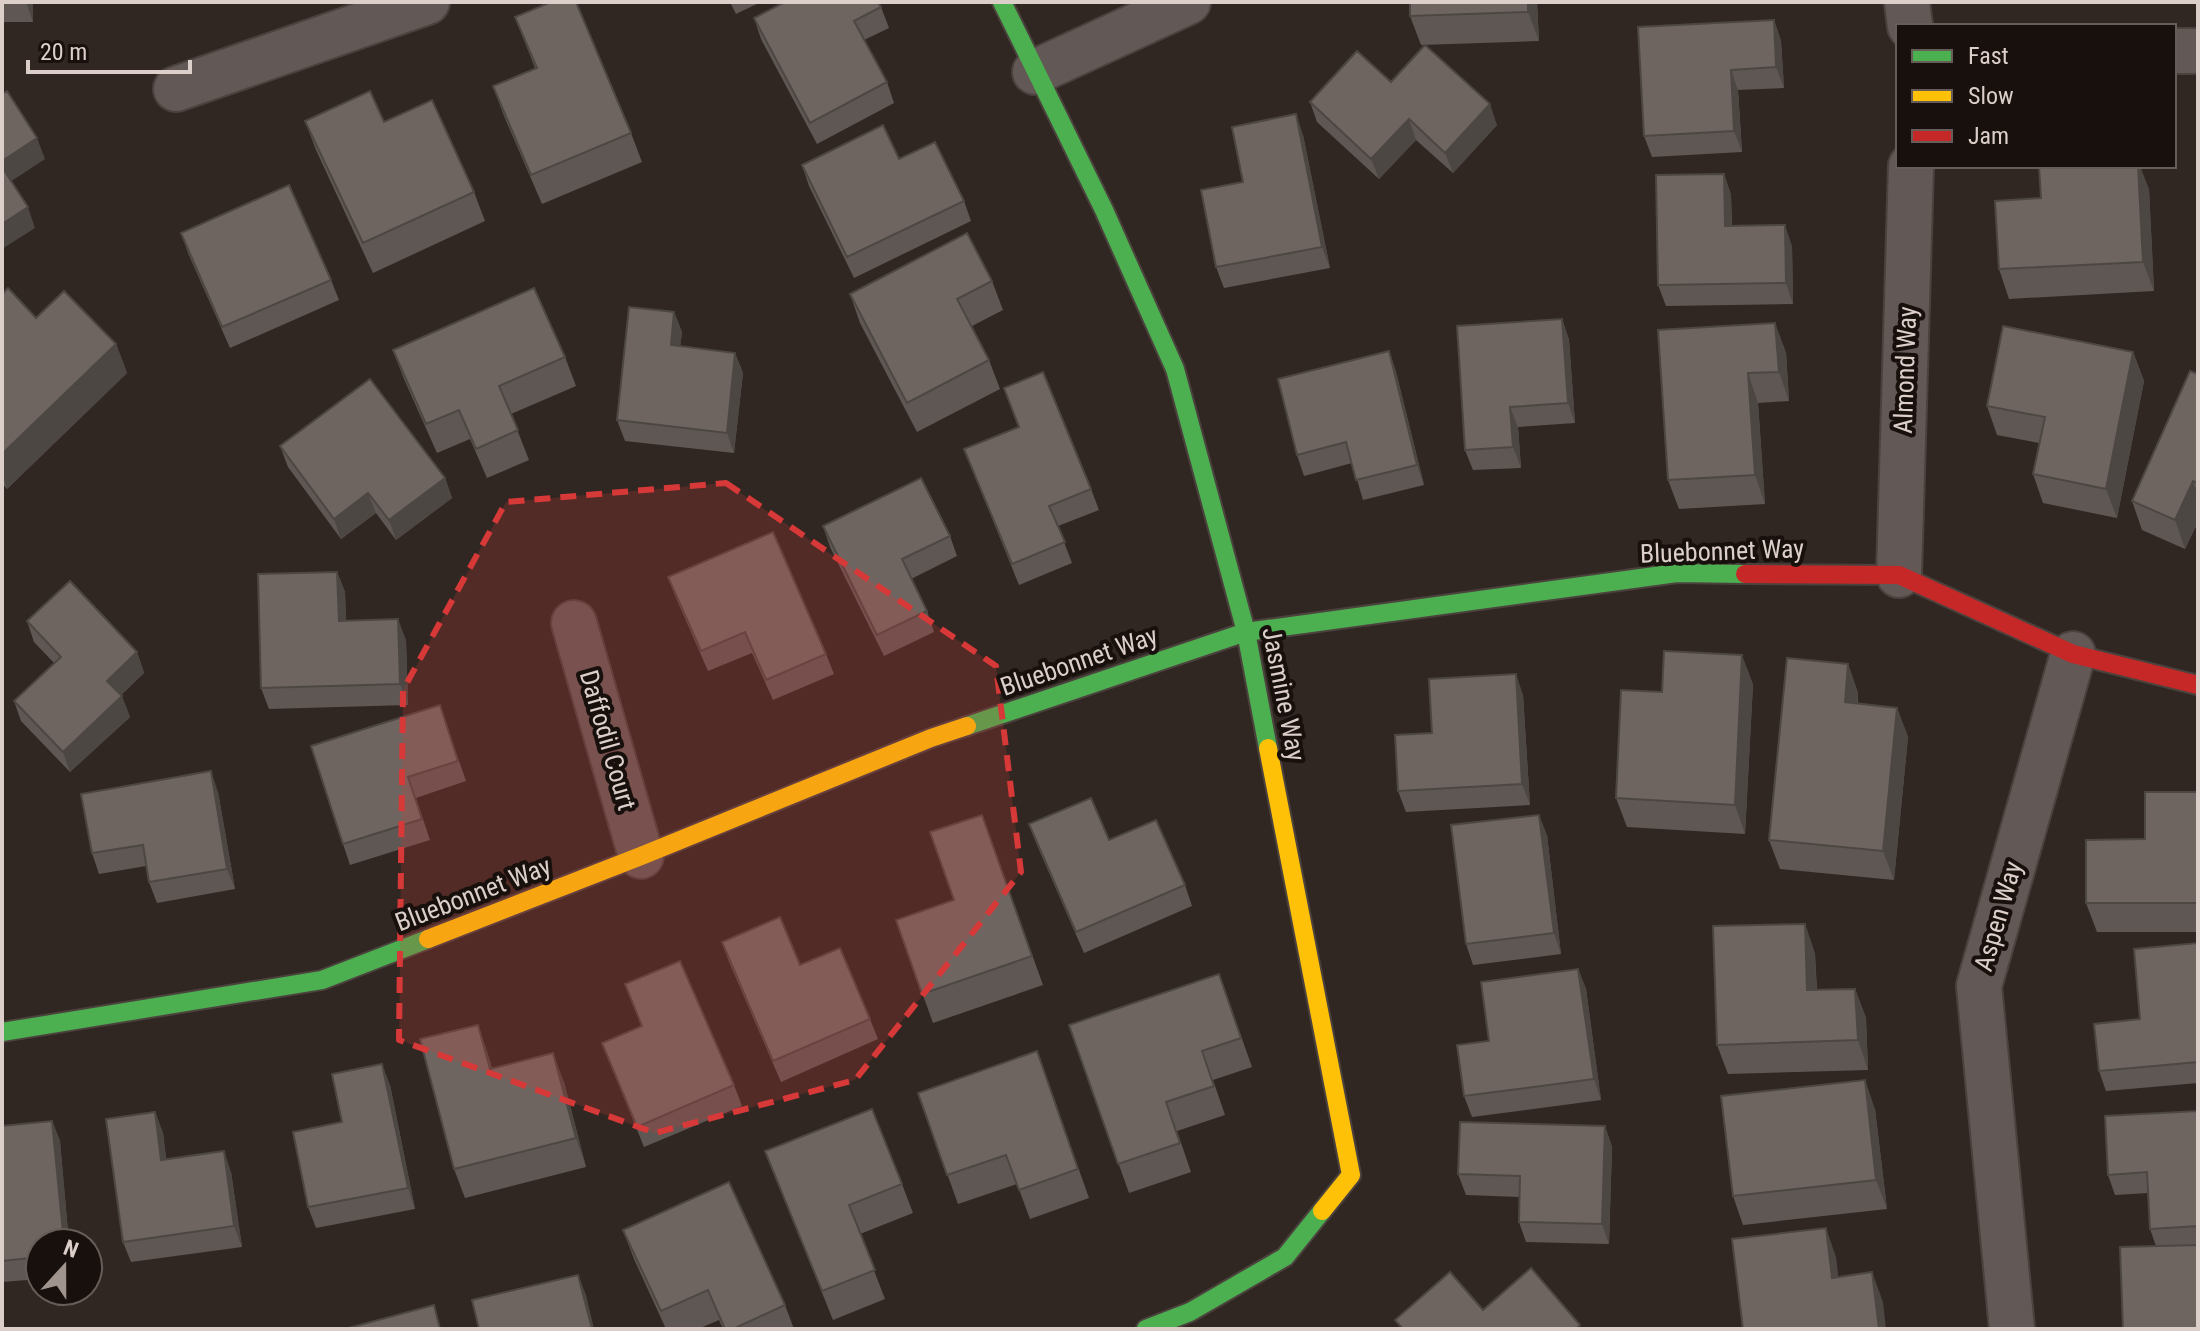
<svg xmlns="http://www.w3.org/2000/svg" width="2200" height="1331" font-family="'Roboto Condensed',sans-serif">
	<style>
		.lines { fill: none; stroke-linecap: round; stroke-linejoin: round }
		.street-casing { stroke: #4b423e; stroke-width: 48 }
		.fast-casing { stroke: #4b423e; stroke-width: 22 }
		.slow-casing { stroke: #4b423e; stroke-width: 22 }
		.jam-casing { stroke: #4b423e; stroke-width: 22 }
		.street { stroke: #625956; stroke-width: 44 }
		.fast { stroke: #4caf50; stroke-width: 18 }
		.slow { stroke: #ffc107; stroke-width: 18 }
		.jam { stroke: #c62828; stroke-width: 18 }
		.wall { fill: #5f5753 }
		.shaded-wall { fill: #4d4743 }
		.building { fill: #6e6560; stroke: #4d4743; stroke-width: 2 }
		.marked { fill: #d73938; fill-opacity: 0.2; stroke: #d73938; stroke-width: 6; stroke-dasharray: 16 10; stroke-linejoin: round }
		.labels { text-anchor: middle; stroke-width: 8; stroke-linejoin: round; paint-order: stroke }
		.street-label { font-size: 26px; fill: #dccfca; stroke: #18100c }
	</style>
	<rect width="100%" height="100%" fill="#312722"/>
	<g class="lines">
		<defs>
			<path id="street" d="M1907,2l3,24
				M2174,51h19
				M1035,72l153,-70
				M176,89l251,-87
				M1899,575l12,-409
				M574,623l67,233
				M2012,1329l-33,-343 94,-332"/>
			<path id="fast" d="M1002,2l102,208 71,159 71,263 22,116
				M967,726l279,-94 431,-59 68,1
				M2,1032l320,-52 106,-41
				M1146,1329l44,-17 95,-55 37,-46"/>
			<path id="slow" d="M1268,748l83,427 -29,36
				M428,939l213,-83 290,-118 36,-12"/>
			<path id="jam" d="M1745,574l154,1 174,79 125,31"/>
		</defs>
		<!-- street casing -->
		<use href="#street" class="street-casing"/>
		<!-- fast casing -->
		<use href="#fast" class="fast-casing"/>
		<!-- slow casing -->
		<use href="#slow" class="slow-casing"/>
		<!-- jam casing -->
		<use href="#jam" class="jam-casing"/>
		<!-- street -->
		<use href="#street" class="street"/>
		<!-- fast -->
		<use href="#fast" class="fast"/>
		<!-- slow -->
		<use href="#slow" class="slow"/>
		<!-- jam -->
		<use href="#jam" class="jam"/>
	</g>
	<!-- wall -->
	<path class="wall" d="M2,2h31v20h-31z
		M730,2h31l-25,12z
		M1537,2l2,39 -118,4 -11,-29z
		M881,7l8,21 -25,12 23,42 7,21 -77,41 -56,-105 -7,-21z
		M515,17l116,116 11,29 -100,42 -38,-88 -11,-30 42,-18z
		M1774,20l7,21 3,47 -46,2 4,62 -90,5 -8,-21z
		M1391,82l106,43 -44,48 -37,-33 -37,39 -62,-57 -7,-20z
		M305,121l79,1 90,70 11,29 -112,52 -57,-123z
		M1303,135l27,133 -106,20 -8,-21 27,-85z
		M899,159l65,42 7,20 -117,57 -45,-92 -7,-21z
		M1724,174l7,21 1,31 60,20 1,58 -127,2 -8,-21z
		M2149,189l5,102 -145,8 -10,-30 42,-71z
		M181,233l150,47 8,20 -109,48 -42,-95z
		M992,281l11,29 -31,16 17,34 11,29 -83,43 -57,-109 -10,-29z
		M2,294l34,24 80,26 11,29 -120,116 -5,-6z
		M674,312l8,20 -2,14 55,7 8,20 -9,80 -109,-12 -8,-21z
		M1562,319l7,21 6,83 -57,4 3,41 -48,2 -8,-20z
		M1658,330l128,22 3,49 -31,2 7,101 -86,5 -11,-29z
		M393,350l172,7 11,29 -65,28 18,46 -42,18 -17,-39 -33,14 -33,-74z
		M1389,351l7,21 28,113 -61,15 -11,-37 -48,13 -7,-21z
		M2133,352l11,29 -27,137 -74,-15 -10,-29 6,-31 -42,-8 -10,-29z
		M2198,374v148l-13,27 -43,-19 -10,-29z
		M280,446l165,32 7,20 -56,42 -20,-27 -35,26 -53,-72z
		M964,449l127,40 8,21 -41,16 14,37 -53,22z
		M823,526l127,10 7,20 -46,23 16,32 7,21 -50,24 -54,-109z
		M337,572l8,20 1,29 60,19 2,65 -139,4 -8,-21z
		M668,577l158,77 8,20 -61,26 -21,-47 -44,18 -32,-73z
		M27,621l110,31 7,21 -23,22 9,22 -60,55 -49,-51 -7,-20 40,-38 -20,-21z
		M1848,664l10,29v10l39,5 11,29 -14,143 -114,-11 -11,-29z
		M1753,684l-8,150 -118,-7 -11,-29 46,-106z
		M1523,695l7,110 -124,7 -8,-21 34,-58z
		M447,726l19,55 -50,17 14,42 -80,25 -7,-21z
		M218,792l17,97 -78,14 -8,-21 -3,-16 -47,8 -7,-21z
		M2198,792v140h-101l-11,-29 59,-64z
		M982,815l61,170 -110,38 -37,-103 58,-20z
		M1029,824l80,16 76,45 7,21 -108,47 -47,-108z
		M1547,835l14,119 -88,11 -7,-21z
		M1805,924l10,30 2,36 38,-1 11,29 2,52 -140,4 -11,-29z
		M722,942l78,23 70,54 8,20 -97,43 -52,-120z
		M2198,943v140l-92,8 -7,-20z
		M1578,969l8,20 15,111 -129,17 -8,-21 25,-55z
		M1219,974l33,93 -39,13 12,35 -48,16 14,41 -62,21 -60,-168z
		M625,984l109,101 8,21 -98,41 -42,-104 40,-16z
		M478,1025l14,43 72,14 22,85 -121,31 -11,-29z
		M1037,1051l52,147 -59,21 -13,-35 -59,20 -40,-111z
		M390,1085l25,124 -99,19 -8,-21 34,-85z
		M1875,1109l12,100 -144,16 -10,-29z
		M2198,1111v218l-42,-83 -6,-17 -2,-36 -33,2 -7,-20z
		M155,1112l8,21 3,26 65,13 11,75 -111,15 -8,-20z
		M52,1121l8,20 9,102h-29v36l-38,3v-156z
		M1605,1126l7,21 -3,97 -83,-2 -7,-20 1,-25 -54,-2 -8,-21z
		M765,1151l137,33 11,29 -53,21 25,65 -52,21z
		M623,1230l162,75 9,24h-71l-4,-9 -21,9h-32l-32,-70z"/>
	<!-- shaded-wall -->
	<path class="shaded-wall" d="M26,2h7v20z
		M1528,2h9l2,39 -11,-29z
		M1774,20l7,21 3,47 -8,-21z
		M1731,70l7,20 4,62 -8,-21z
		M1490,104l7,21 -44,48 -8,-20z
		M1296,114l7,21 27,133 -8,-21z
		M1409,119l7,21 -37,39 -8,-20z
		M37,138l8,21 -38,25 -5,-14v-9z
		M2138,166h2l9,23 5,102 -11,-29z
		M1724,174l7,21 1,52 -7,-21z
		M28,207l7,21 -33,21v-25z
		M1785,225l7,21 1,58 -7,-21z
		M674,312l8,20 -4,34 -7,-21z
		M1562,319l7,21 6,83 -7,-20z
		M1775,323l11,29 3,49 -10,-29z
		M116,344l11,29 -120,116 -5,-15v-20z
		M1389,351l7,21 28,113 -7,-20z
		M2133,352l11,29 -27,137 -11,-29z
		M735,353l8,20 -9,80 -7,-20z
		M1748,373l10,30 7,101 -10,-29z
		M1510,407l8,20 3,41 -8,-21z
		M445,478l7,20 -56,42 -7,-20z
		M2193,481l5,14v27l-13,27 -10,-29z
		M368,493l8,20 -35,26 -7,-20z
		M337,572l8,20 2,50 -8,-21z
		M398,619l8,21 2,65 -8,-21z
		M137,652l7,21 -30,28 -7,-20z
		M1742,655l11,29 -8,150 -10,-29z
		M1848,664l10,29 -3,38 -10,-29z
		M1516,674l7,21 7,110 -8,-21z
		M122,696l8,21 -60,55 -7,-20z
		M1897,708l11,29 -14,143 -11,-29z
		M211,771l7,21 17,97 -8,-20z
		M1539,815l8,20 14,119 -7,-21z
		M1805,924l10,30 3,66 -11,-30z
		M1578,969l8,20 15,111 -7,-21z
		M1855,989l11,29 2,52 -10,-30z
		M478,1025l10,29 13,44 -11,-29z
		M553,1053l11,29 22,85 -10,-29z
		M382,1064l8,21 25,124 -7,-21z
		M1865,1080l10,29 12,100 -11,-29z
		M155,1112l8,21 6,47 -8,-20z
		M52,1121l8,20 9,102h-5z
		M1605,1126l7,21 -3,97 -7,-20z
		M224,1151l7,21 11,75 -8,-21z
		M1826,1228l10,29 6,50 -10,-29z
		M1872,1272l11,30 3,27h-7z
		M578,1275l8,20 8,34h-2z"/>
	<!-- building -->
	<path class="building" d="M551,2h25l55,131 -100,42 -38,-89 44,-18 -22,-51z
		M785,2h93l3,5 -27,14 33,61 -77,41 -56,-105z
		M1410,2h118v10l-118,4z
		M1774,20l2,47 -45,3 3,61 -90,5 -6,-109z
		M1425,45l65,59 -45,49 -36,-34 -38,40 -61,-57 47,-51 34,31z
		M7,91l30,47 -35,23v-67z
		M370,91l14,31 48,-22 42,92 -111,51 -58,-122z
		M1296,114l26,133 -106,20 -15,-77 42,-8 -11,-55z
		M883,125l16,34 36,-17 29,59 -117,56 -45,-92z
		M2039,166h99l5,96 -144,7 -4,-68 46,-3z
		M2,167l26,40 -26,17z
		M1724,174l1,52 60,-1 1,58 -128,2 -2,-110z
		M289,185l42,95 -109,47 -41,-94z
		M967,233l25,48 -35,18 32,61 -82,43 -57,-109z
		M8,288l28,30 28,-27 52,53 -114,110v-160z
		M534,288l31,69 -66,29 19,44 -42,19 -17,-39 -33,14 -33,-74z
		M629,307l45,5 -3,33 64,8 -8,80 -110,-13z
		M1562,319l6,84 -58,4 3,40 -48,3 -8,-124z
		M1775,323l4,49 -31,1 7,102 -87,5 -10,-150z
		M2003,326l130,26 -27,137 -73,-15 12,-57 -58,-11z
		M1389,351l28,114 -61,15 -10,-38 -49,13 -19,-76z
		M2190,371l8,3v109l-5,-2 -18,39 -43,-19z
		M1043,372l48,117 -42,17 16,36 -53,22 -48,-115 55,-22 -15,-39z
		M370,379l75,99 -56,42 -21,-27 -34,26 -54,-73z
		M921,478l29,58 -48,23 25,52 -50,24 -54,-109z
		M773,532l53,122 -60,26 -21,-48 -44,19 -33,-74z
		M337,572l2,49 59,-2 2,65 -139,4 -3,-114z
		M70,581l67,71 -30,29 15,15 -59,56 -49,-51 47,-44 -34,-36z
		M1664,651l78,4 -7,150 -119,-7 5,-108 41,2z
		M1787,658l61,6 -3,38 52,6 -14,143 -114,-11z
		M1516,674l6,110 -124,7 -3,-56 37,-2 -3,-54z
		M440,705l18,56 -50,16 14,42 -79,25 -32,-98z
		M211,771l16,98 -78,13 -6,-37 -51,8 -11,-59z
		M2145,792h53v111h-112v-63l59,-1z
		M1091,798l18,42 47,-20 29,65 -109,47 -47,-108z
		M982,815l50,141 -110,38 -26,-74 58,-20 -24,-68z
		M1539,815l15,118 -88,11 -15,-119z
		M780,917l20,48 40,-17 30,71 -97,42 -51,-119z
		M1805,924l2,66 48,-1 3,51 -141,5 -4,-119z
		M2198,943v119l-99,9 -5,-47 46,-5 -6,-70z
		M680,961l54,124 -97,42 -35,-84 40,-17 -17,-42z
		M1578,969l16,110 -130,17 -7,-51 32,-4 -8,-59z
		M1219,974l22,64 -39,13 12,35 -48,16 14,41 -62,21 -49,-139z
		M478,1025l12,44 63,-16 23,85 -122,31 -34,-130z
		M1037,1051l41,118 -59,21 -13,-35 -59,20 -29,-82z
		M382,1064l26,124 -100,19 -15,-75 49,-10 -10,-48z
		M1865,1080l11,100 -143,16 -12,-100z
		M872,1109l30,75 -53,21 26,65 -53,21 -57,-140z
		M2198,1111v115l-48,3 -3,-57 -39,3 -3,-59z
		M155,1112l6,48 63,-9 10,75 -111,16 -17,-123z
		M52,1121l12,122h-24v14l-38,4v-135z
		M1460,1122l145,4 -3,98 -83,-2 1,-46 -62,-2z
		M729,1182l56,123 -52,24h-8l-17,-39 -47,21 -38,-81z
		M1826,1228l6,50 40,-6 7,57h-136l-11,-90z
		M2198,1245v84h-75l-3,-82z
		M1531,1268l49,57 -4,4h-173l-8,-9 55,-48 33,38z
		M578,1275l14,54h-113l-7,-29z
		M434,1305l6,24h-95z"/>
	<!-- marked area -->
	<path class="marked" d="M726,483l270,183 25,206 -166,208 -200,53 -256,-93 4,-350 103,-188z"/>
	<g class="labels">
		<!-- street labels -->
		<g class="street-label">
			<text transform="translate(1905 370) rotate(-88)" y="9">Almond Way</text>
			<text transform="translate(1722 551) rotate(-2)" y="9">Bluebonnet Way</text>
			<text transform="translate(1079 661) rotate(-19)" y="9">Bluebonnet Way</text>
			<text transform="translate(1284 694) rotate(79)" y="9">Jasmine Way</text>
			<text transform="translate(608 740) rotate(74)" y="9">Daffodil Court</text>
			<text transform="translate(473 894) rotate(-21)" y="9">Bluebonnet Way</text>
			<text transform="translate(1998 916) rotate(-74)" y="9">Aspen Way</text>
		</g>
	</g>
	<!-- border -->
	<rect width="2200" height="1331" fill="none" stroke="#dccfca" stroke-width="8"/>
	<!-- legend -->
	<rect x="1896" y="24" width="280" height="144" fill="#18100c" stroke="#665c58" stroke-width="2"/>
	<rect x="1912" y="50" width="40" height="12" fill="#4caf50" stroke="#665c58" stroke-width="2"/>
	<text x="1968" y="64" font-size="24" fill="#dccfca">Fast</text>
	<rect x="1912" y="90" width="40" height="12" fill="#ffc107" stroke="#665c58" stroke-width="2"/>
	<text x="1968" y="104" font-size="24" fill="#dccfca">Slow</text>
	<rect x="1912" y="130" width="40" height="12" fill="#c62828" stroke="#665c58" stroke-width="2"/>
	<text x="1968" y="144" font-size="24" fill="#dccfca">Jam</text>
	<!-- north arrow -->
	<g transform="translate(64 1267) rotate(21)"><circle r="38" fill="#18100c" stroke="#665c58" stroke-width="2"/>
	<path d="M0-6L14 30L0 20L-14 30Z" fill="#a0948f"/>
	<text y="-12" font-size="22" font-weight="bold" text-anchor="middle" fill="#dccfca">N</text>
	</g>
	<!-- scale -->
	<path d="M28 60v12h162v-12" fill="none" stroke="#dccfca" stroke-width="4"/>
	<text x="40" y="60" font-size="24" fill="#dccfca" stroke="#18100c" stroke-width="6" paint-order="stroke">20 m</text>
</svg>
